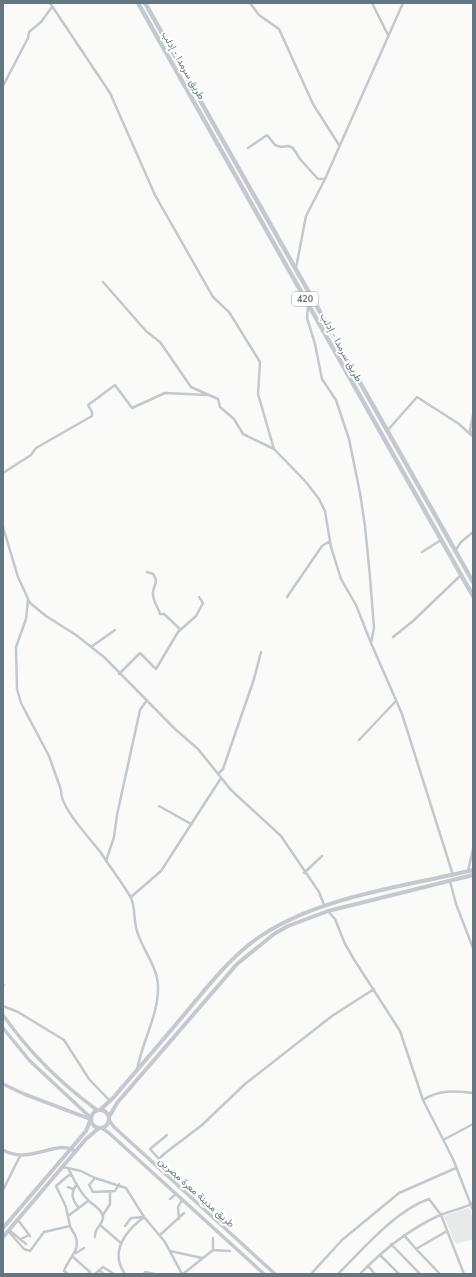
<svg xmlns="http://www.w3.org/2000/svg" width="476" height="1277" font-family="'Nunito Sans',Vazirmatn,sans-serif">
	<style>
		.built { fill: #e8e9e9 }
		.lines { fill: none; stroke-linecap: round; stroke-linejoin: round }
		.street { stroke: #c3c8cc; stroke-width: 2.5 }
		.secondary { stroke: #c3c9ce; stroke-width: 3.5 }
		.primary { stroke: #c3c9ce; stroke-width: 4 }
		.highway { stroke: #c3c9ce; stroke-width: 4.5 }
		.labels { text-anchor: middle; stroke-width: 4; stroke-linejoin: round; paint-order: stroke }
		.shield { fill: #fff; stroke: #939fa8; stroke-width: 1 }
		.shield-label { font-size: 9px; font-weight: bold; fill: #657683 }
		.street-label { font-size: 10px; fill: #657683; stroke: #fff }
	</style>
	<rect width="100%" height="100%" fill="#fafaf8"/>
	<!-- built -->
	<path class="built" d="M468,1208l3,3 2,10v18l-16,5 -3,-3 -10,-25z"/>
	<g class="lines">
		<!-- street -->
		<path class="street" d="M50,3l60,90 45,102 58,102 16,15 31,50 -2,32 16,55 32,33 13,17 6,12 6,36 10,32 15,26 15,38 31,71 51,161
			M250,3l9,12 20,14 34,75 26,41
			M372,3l16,32
			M3,86l25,-48 1,-6 12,-10 11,-15
			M248,148l19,-13 8,10 6,2 7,-1 5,2 7,11 18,20h7
			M296,268l10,-52 19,-37 78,-176
			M103,282l43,49 14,11 31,45 27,12 2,8 14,12 9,15 31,15
			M308,307l-1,11 8,26 7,35 14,21 13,39 11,54 5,33 5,51 4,51 -3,15
			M473,415l-3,15 3,7
			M387,431l30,-34 42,27 12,11
			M3,473l28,-18 5,-7 56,-32v-4l-4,-7 27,-20 17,23 33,-15 43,2
			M3,527l15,50 12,26 16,13 30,19 28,22 71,72 23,20 33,41 50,46 38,56 5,13
			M455,551l6,-9 12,-10
			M422,552l19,-12
			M147,572l6,2c6,8 1,10 0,18 -1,9 5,14 7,22h4l16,15
			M287,597l35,-51 8,-5
			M28,600l-2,19 -10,28 1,42 4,14 28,53 12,34c-1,18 29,48 40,63 9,14 20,28 29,43 6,9 3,24 7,35 5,18 20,35 21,54 1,30 -16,56 -21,85
			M393,637l20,-16 48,-46
			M91,647l24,-17
			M119,674l21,-21 16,16 22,-37 18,-16 7,-13 -4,-6
			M359,740l37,-39
			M218,774l5,-5 31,-90 7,-27
			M159,806l32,18
			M106,861l8,-24 3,-22 23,-105 7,-10
			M468,871l5,-22
			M304,873l18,-17
			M450,881l6,23 17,44
			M131,897l30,-26 60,-93
			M328,911l7,8 10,25 10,17 45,70 23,69 30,59 20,51
			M3,986l1,-1
			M3,1006l15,6 46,28 25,39 21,22
			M423,1100c16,-11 32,-9 50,-7
			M443,1140l30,-16
			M159,1159l-9,-10 17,-14
			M157,1166l2,-7 5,-5 38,-29 43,-41 87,-68 42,-27
			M63,1167l18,4 14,7 31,10 18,29 21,25 17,32
			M69,1170c5,10 11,23 20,31 5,5 13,8 14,16 0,8 -9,11 -8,20
			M95,1178l-6,7 4,7 22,-1 4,-7
			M77,1184c-7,9 -5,16 2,24
			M68,1187l5,2
			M3,1190l17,-34
			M170,1199l6,-5
			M103,1215l7,-11v-12
			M68,1216l20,-15
			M179,1219l-1,-12 4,-7
			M18,1220l12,16
			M100,1225l21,18
			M70,1226l-4,-19 -10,-21 13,-11 3,1
			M125,1226l6,-8 13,-1
			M9,1230l17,14
			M8,1231l16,18 6,2 14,-19 26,-6c1,3 3,6 5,9 7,15 -7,23 -11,36l4,3
			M160,1235l24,-22
			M404,1235l12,14
			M213,1238v12
			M21,1239l8,-4
			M391,1244l29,30
			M170,1251l32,7
			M76,1253l8,-5
			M380,1255l19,19
			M73,1257l17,15 -2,2
			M368,1266l7,8
			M99,1270l5,4
			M95,1274l8,-7 11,7
			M125,1274c-16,-23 1,-43 19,-57
			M144,1274l1,-2 10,2
			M183,1274l30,-24 17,1
			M311,1274l31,-34 57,-47 57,-25
			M338,1274c25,-25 58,-64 91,-75l12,16 23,59
			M360,1274c23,-24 48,-44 78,-58 11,-5 25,-7 35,-13
			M440,1274l-24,-25 31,-18"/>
		<!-- secondary -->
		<path class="secondary" d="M3,1015c26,37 57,68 94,95
			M3,1028l27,33 60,56
			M3,1084l21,10 66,25
			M109,1120l5,7 161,147
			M102,1128l7,5 155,141
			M3,1150c26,15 52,-10 70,0"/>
		<!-- primary -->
		<path class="primary" d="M91 1119a9 9 0 1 1 18 0a9 9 0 1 1-18 0Z
			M100,1110l13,-12c25,-29 50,-58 75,-88 20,-24 41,-51 67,-70 59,-43 148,-53 218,-70
			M109,1117l8,-14 120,-139 37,-30 14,-8 40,-15 145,-36
			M3,1228l83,-97 4,-10
			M3,1237l83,-98 13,-11"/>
		<!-- highway -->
		<path class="highway" d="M138,3l335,593
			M145,3l328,579"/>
	</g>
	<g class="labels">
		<!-- shield labels -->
		<rect class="shield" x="292" y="292" width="26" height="14" rx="3"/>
		<g class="shield-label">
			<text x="305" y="302">420</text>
		</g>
		<!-- street labels -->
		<g class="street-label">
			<text transform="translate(184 65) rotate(60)" y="4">طريق سرمدا - إدلب</text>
			<text transform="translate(342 347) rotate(61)" y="4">طريق سرمدا - إدلب</text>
			<text transform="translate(197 1192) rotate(42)" y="4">طريق مدينة معرة مصرين</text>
		</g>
	</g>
	<!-- border -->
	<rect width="476" height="1277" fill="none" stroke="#657683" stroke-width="8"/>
</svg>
